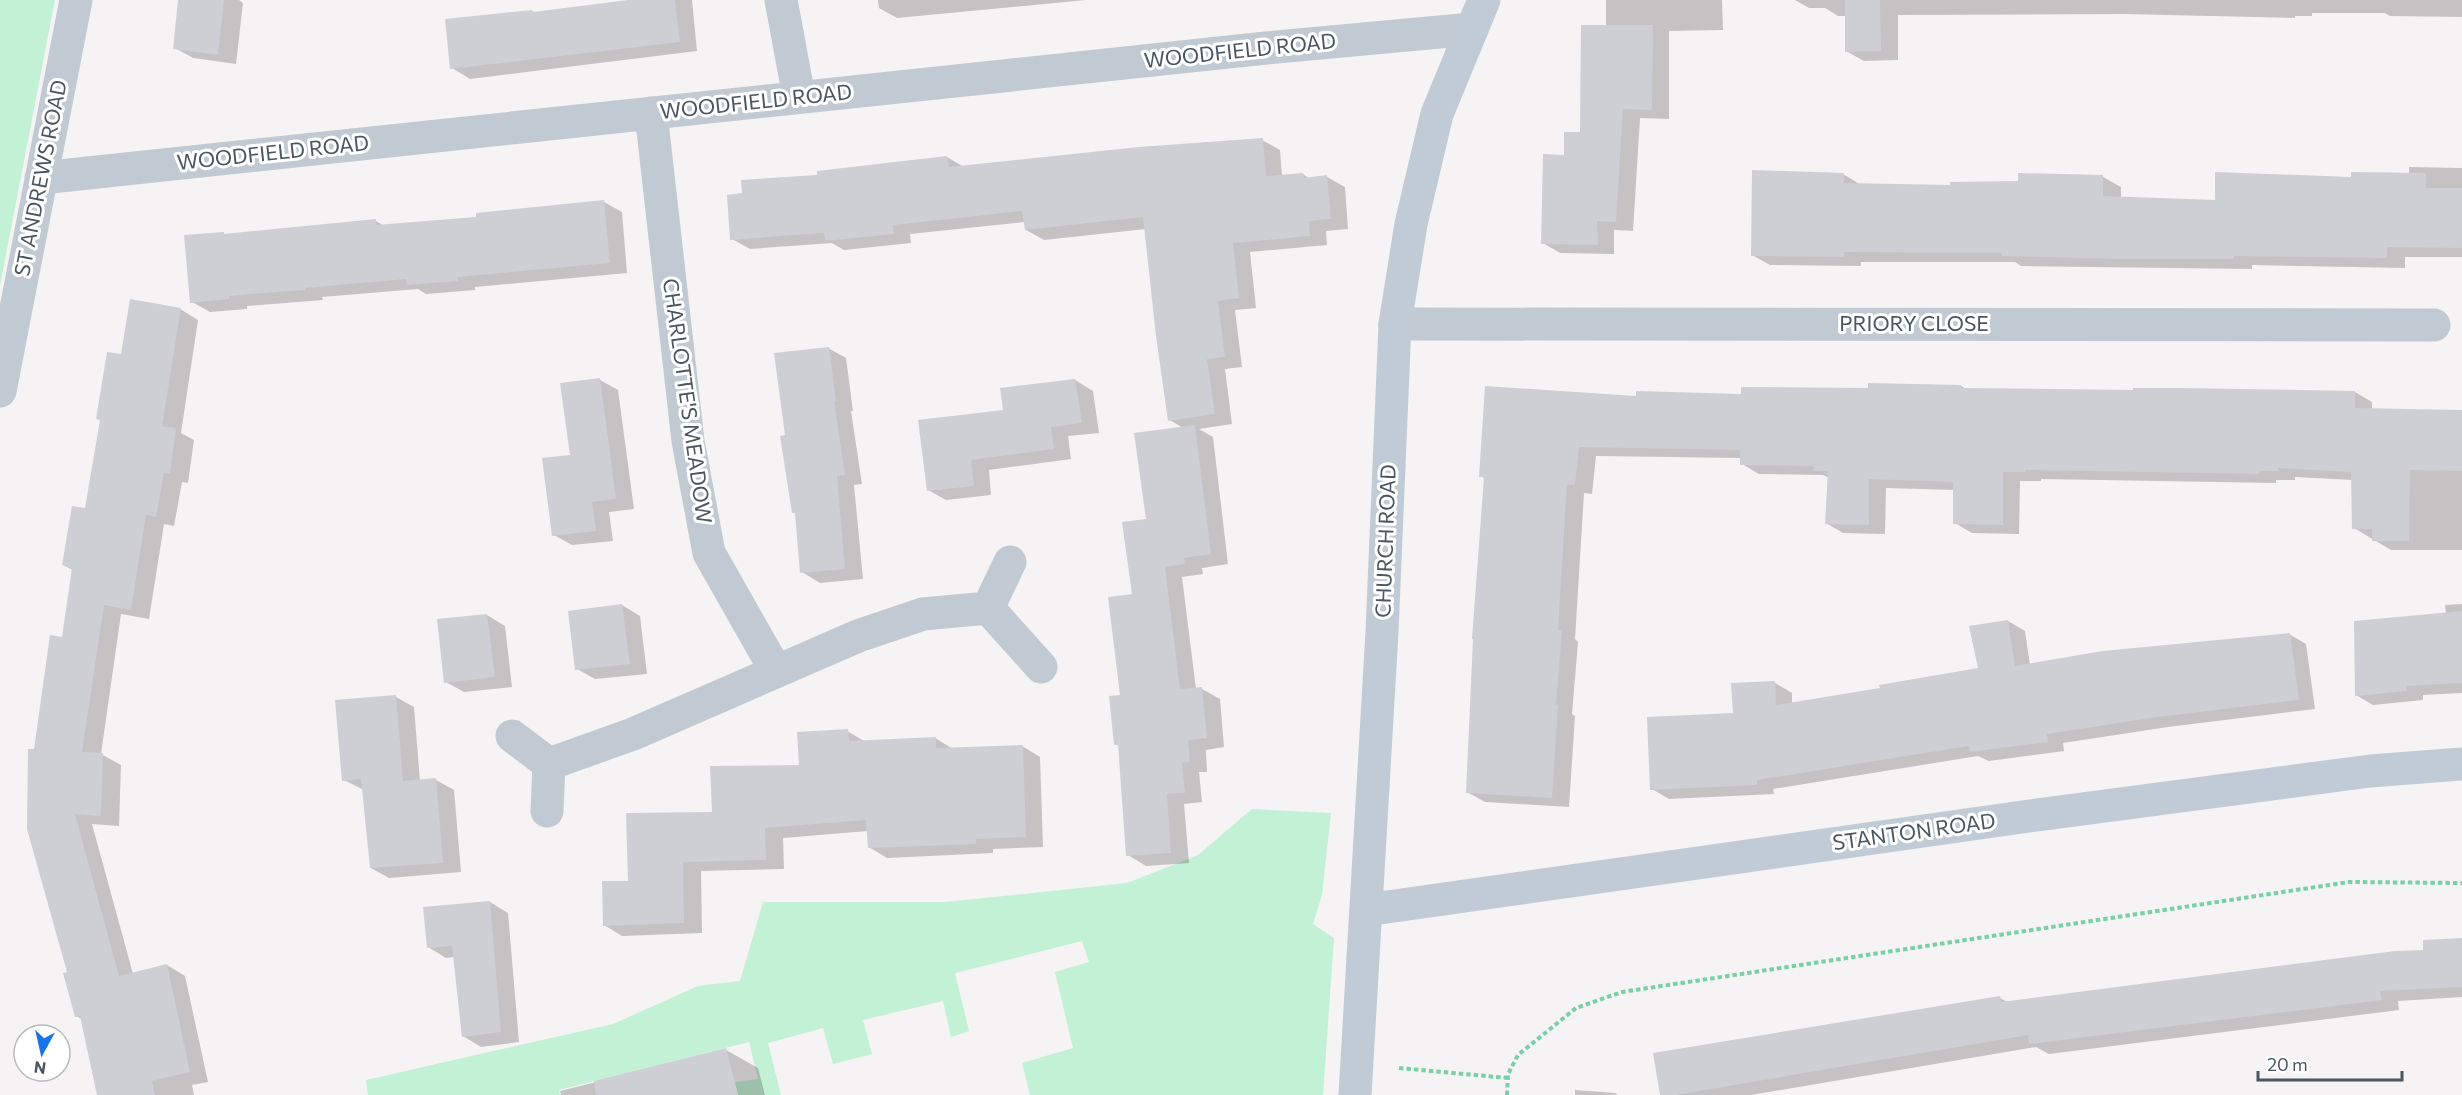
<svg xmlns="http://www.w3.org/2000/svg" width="2462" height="1095" font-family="Commissioner,sans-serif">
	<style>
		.green { fill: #c3f1d5 }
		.shadow { fill: #0003 }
		.building { fill: #cdcfd5 }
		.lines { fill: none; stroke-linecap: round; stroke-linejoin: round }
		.path { stroke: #7ad0a6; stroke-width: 4; stroke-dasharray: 4.5 3; stroke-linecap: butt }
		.street { stroke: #c1cad2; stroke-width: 33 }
		.secondary { stroke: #c1cbd6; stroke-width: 33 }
		.labels { text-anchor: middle; stroke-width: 6; stroke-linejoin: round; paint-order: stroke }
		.street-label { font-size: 21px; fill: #4a5661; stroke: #fff }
	</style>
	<rect width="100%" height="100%" fill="#f5f3f3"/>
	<!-- green -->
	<path class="green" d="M0,0h55l-55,286z
		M1252,809l79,4 -9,82 -9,29 21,14 -11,157h-293l-8,-32 51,-15 -18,-76 34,-10 -7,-21 -127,32 14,58 -18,6 -8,-36 -80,19 9,34 -39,10 -10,-36 -55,15 13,52h-43l-3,-13 23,-3 -9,-37 -190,48 1,5h-192l-2,-15 247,-56 85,-38 42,-5 23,-79h183l181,-19 71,-28z"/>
	<!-- shadow -->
	<path class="shadow" d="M180,0h59l4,3 -7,61 -43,-6 -18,-10z
		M640,0h52l5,51 -227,28 -18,-11 80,-57 4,2z
		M878,0h208l-189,18 -18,-10z
		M1606,0h116l1,30 -54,1v88l-29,-1 -7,113 -19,-1v24l-54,-1 -17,-10 23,-87 16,-22 24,-108z
		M1795,0h667v17l-72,-1 -5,-3h-73v3h-17v2l-172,-4 -225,1v45l-34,1 -18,-10v-35h-8l-13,-8h-16z
		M1262,140l18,10 2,26 21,-2 7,5 17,-2 18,10 3,42 -22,2 1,14 -77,7 6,56 -21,2 7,57 -17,2 7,55 -33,5 14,8 15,127 -26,4 1,6 -21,3 14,112h6l18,10 4,48 -18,3 1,22h-8l3,30 -18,2 5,59 -43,3 -18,-11 -8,-109 -5,-2 18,-148 15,-76 35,-92 -13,-8 -24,-191 -102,11 -18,-10 -1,-8 -115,12 1,9 -67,7 -12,-7 -82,6 -18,-10 87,-63 128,-19 17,10z
		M2409,167l53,1v89h-57v11l-153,-3v4l-231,-3 -6,-4h-154v4l-91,-1 -18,-10 91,-81 18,11 91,1 67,-3v-8l84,2 18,10v11l95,3 137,-23 56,-4z
		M604,202l18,10 5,61 -152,14v3l-49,4 -8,-5 -96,8 1,3 -76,6v3l-37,3 -18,-10 31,-69 5,3 148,-15 8,5 94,-8z
		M180,309l18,11 -17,113 13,7 -6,43 -6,-1 -8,44 -10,-2 -15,95 -28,-5 -20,140 20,11 -2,61 -27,-2 41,150 34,-9 18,11 23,106 -16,3 2,10h-94l-18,-76 -6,-3 -8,-43 -33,-222 29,-113 9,-68 -10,-5 23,-55 37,-154z
		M828,348l18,10 7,53h-2l11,73 -8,1 9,94 -43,4 -18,-11 -6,-58 -3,-2 -6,-76z
		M600,380l18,10 16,119 -25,3 4,29 -41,4 -18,-10 17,-79z
		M1075,380l18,11 6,42 -31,3 3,23 -82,11 2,25 -45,5 -18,-10 77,-79z
		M1961,386l5,3 389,3 17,10v8l90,2v138h-71l-37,-22 -1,-48 -58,-3v3h-19v3l-235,-4v2h-21l-1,53 -47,-1 -17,-10 -1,-33 -68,-2 -1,46 -42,-1 -17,-10 3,-45 -6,-3 -64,-1 -17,-10v-6l-146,-2 -4,38 -8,-1 -9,146 3,3 -6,72 3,2 -6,91 -84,-5 -18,-10 18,-313 -4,-3 156,-78 105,-2z
		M2462,604v89l-39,2v5l-50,5 -17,-10 90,-81 -1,-9z
		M622,605l18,11 7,58 -52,5 -18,-10z
		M487,615l18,11 7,61 -48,5 -18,-10z
		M2008,621l17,10 5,34 259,-31 17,10 9,65 -147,18 -105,16 1,8 -75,10 -11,-5 -205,33 1,5 -105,5 -17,-10 82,-75 41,-31 17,10v11l89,-15 98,-20z
		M396,697l18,10 6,74 16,-1 18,10 7,82 -72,6 -18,-10 -7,-78 -20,-10z
		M847,731l19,11 69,-4 18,11 69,-3 18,11 3,90 -50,2v4l-106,5 -18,-11 -1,-16 -85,7 1,31 -83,2 1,62 -80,3 -18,-11 25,-43 84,-69 87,-47z
		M490,902l18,11 11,129 -38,5 -18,-11 -9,-79 -8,1 -18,-11z
		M2462,939v58l-64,4 1,9 -350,44 -13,-7 -285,48h-89l338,-97 9,5 416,-52z
		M726,1050l32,18 7,27h-204l-1,-4z
		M1575,1090l40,3 3,2h-43z"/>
	<!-- building -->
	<path class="building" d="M178,0h46l-6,55 -45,-6z
		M628,0h47l5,42 -230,27 -5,-50 87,-9 1,2z
		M1845,0h35l1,51 -36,1z
		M1581,25h72l-1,85 -29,-1 -7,113 -19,-1 1,24 -57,-1 2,-90 21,1v-23h16z
		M1263,138l3,38 37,-3 1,5 23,-3 4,44 -22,2 1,15 -77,7 6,55 -21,3 7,56 -18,2 8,55 -47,7 -12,-85 -13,-119 -118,13 -3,-19 -129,14 1,9 -69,7 -1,-8 -94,7 -3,-45 15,-2 -1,-13 76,-5v-4l130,-15 2,11 190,-20z
		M1752,170l92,3v10l106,2v-3l68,-1v-8l85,2v21l112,4v-28l136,5v-5l75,1v15h36v60l-75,-1v11l-153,-2v3h-115l-117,-3v-3l-158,-1v5l-93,-1z
		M604,200l6,63 -153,14 1,4 -51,4 -1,-6 -101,9v2l-76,6v3l-39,4 -6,-68 40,-3v2l152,-15v6l100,-8v-4z
		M130,299l51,9 -19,118 14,2 -6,46 -6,-1 -8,44 -10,-2 -15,95 -27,-5 -22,147 21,1 -2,63 -26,-2 44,162 48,-12 23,108 -38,9 3,14h-58l-17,-79 -5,1 -12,-44 4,-1 -40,-143 1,-80h6l16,-114 12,2 10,-69 -10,-3 10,-59 13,2 15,-88 -4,-1 11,-67 14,2z
		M829,347l7,54h-2l11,74 -8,1 8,93 -45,4 -5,-60h-3l-12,-77 5,-1 -11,-82z
		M600,378l16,121 -24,3 4,29 -44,5 -10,-78 28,-3 -10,-72z
		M1075,379l7,44 -31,4 3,22 -83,11 3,26 -47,5 -9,-71 85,-10 -3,-22z
		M1868,383l93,2v3l172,2v-2h44l178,3v17l107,2v61l-52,-1 -1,71h-37v-12h-20l-1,-57 -73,-4v3h-18l-1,3 -234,-4v2h-22v53l-50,-1v-42l-84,-3v46l-44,-1 3,-53h-15l1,-5 -74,-1v-15l-161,-3 -4,38h-8l-9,145h4l-6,75h2l-6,93 -86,-5 7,-154h-1l12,-162h-5l6,-91 151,10v-5l105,3v-7l127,1z
		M1195,425l16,129 -27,4 1,6 -20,3 15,122 22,-2 5,51 -19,2 2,22 -8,1 3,30 -18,1 4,59 -45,3 -8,-112 -4,1 -5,-49 11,-1 -12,-98 24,-3 -10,-72 24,-3 -12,-86z
		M622,604l8,60 -55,6 -7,-59z
		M2462,611v72l-56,3 1,5 -52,5 -1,-75z
		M487,614l8,63 -51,6 -7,-64z
		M2008,620l7,46 88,-15 187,-18 9,67 -149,18 -103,16 1,8 -78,10 -1,-6 -212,34v5l-107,5 -3,-73 86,-4 -2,-30 44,-2 1,24 104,-17 -1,-3 99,-17 -9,-42z
		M396,695l7,86 33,-3 7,85 -73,5 -9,-89 -19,2 -7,-81z
		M848,729l1,12 87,-4v11l87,-3 3,92 -50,2v5l-108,4 -2,-28 -101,8 1,32 -83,2 1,61 -81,3 -1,-45h26l-2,-68 86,-1 -2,-46 89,-1 -2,-33z
		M490,901l11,131 -39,5 -10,-91 -25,2 -4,-41z
		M2462,938v49l-82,4 2,9 -353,44 -1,-9 -352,60h-16l-7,-42 347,-57 1,6 394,-51 28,-1v-10z
		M726,1048l12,47h-142l-2,-14z"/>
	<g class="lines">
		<!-- path -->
		<path class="path" d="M1399,1068l109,10
			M1507,1095l1,-21 10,-19 58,-47 46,-16 727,-110 113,1"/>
		<!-- street -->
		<path class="street" d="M781,0l18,97
			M651,113l37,328 21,112 67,118
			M41,178l1225,-130 206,-19
			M1395,324l1039,1
			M0,391l76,-391
			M1010,562l-22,46 53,59
			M512,736l37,28 -2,47
			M549,764l84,-30 225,-98 65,-22 65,-6"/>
		<!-- secondary -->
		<path class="secondary" d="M1366,910l663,-94 341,-45 92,-7
			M1355,1095l27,-463 13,-308 16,-100 26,-110 47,-114"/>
	</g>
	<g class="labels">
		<!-- street labels -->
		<g class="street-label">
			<text transform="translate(1240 51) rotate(-6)" y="7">WOODFIELD ROAD</text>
			<text transform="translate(756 102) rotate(-6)" y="7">WOODFIELD ROAD</text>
			<text transform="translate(273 153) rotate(-6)" y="7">WOODFIELD ROAD</text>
			<text transform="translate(41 178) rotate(-79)" y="7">ST ANDREWS ROAD</text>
			<text x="1914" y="331">PRIORY CLOSE</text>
			<text transform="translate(687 401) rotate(82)" y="7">CHARLOTTE'S MEADOW</text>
			<text transform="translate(1386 541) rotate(-88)" y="7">CHURCH ROAD</text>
			<text transform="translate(1914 832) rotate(-8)" y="7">STANTON ROAD</text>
		</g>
	</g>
	<!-- north arrow -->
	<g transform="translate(42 1053) rotate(188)"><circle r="28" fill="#ffffff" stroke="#b7bbc0" stroke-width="1.5"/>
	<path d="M0-4.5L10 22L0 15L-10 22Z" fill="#1a73e8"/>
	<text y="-9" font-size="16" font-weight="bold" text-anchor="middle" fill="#4a5661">N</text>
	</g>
	<!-- scale -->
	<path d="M2258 1071v9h144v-9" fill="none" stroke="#4a5661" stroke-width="3"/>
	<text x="2267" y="1071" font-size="18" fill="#4a5661" stroke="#ffffff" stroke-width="4.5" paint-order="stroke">20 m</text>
</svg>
